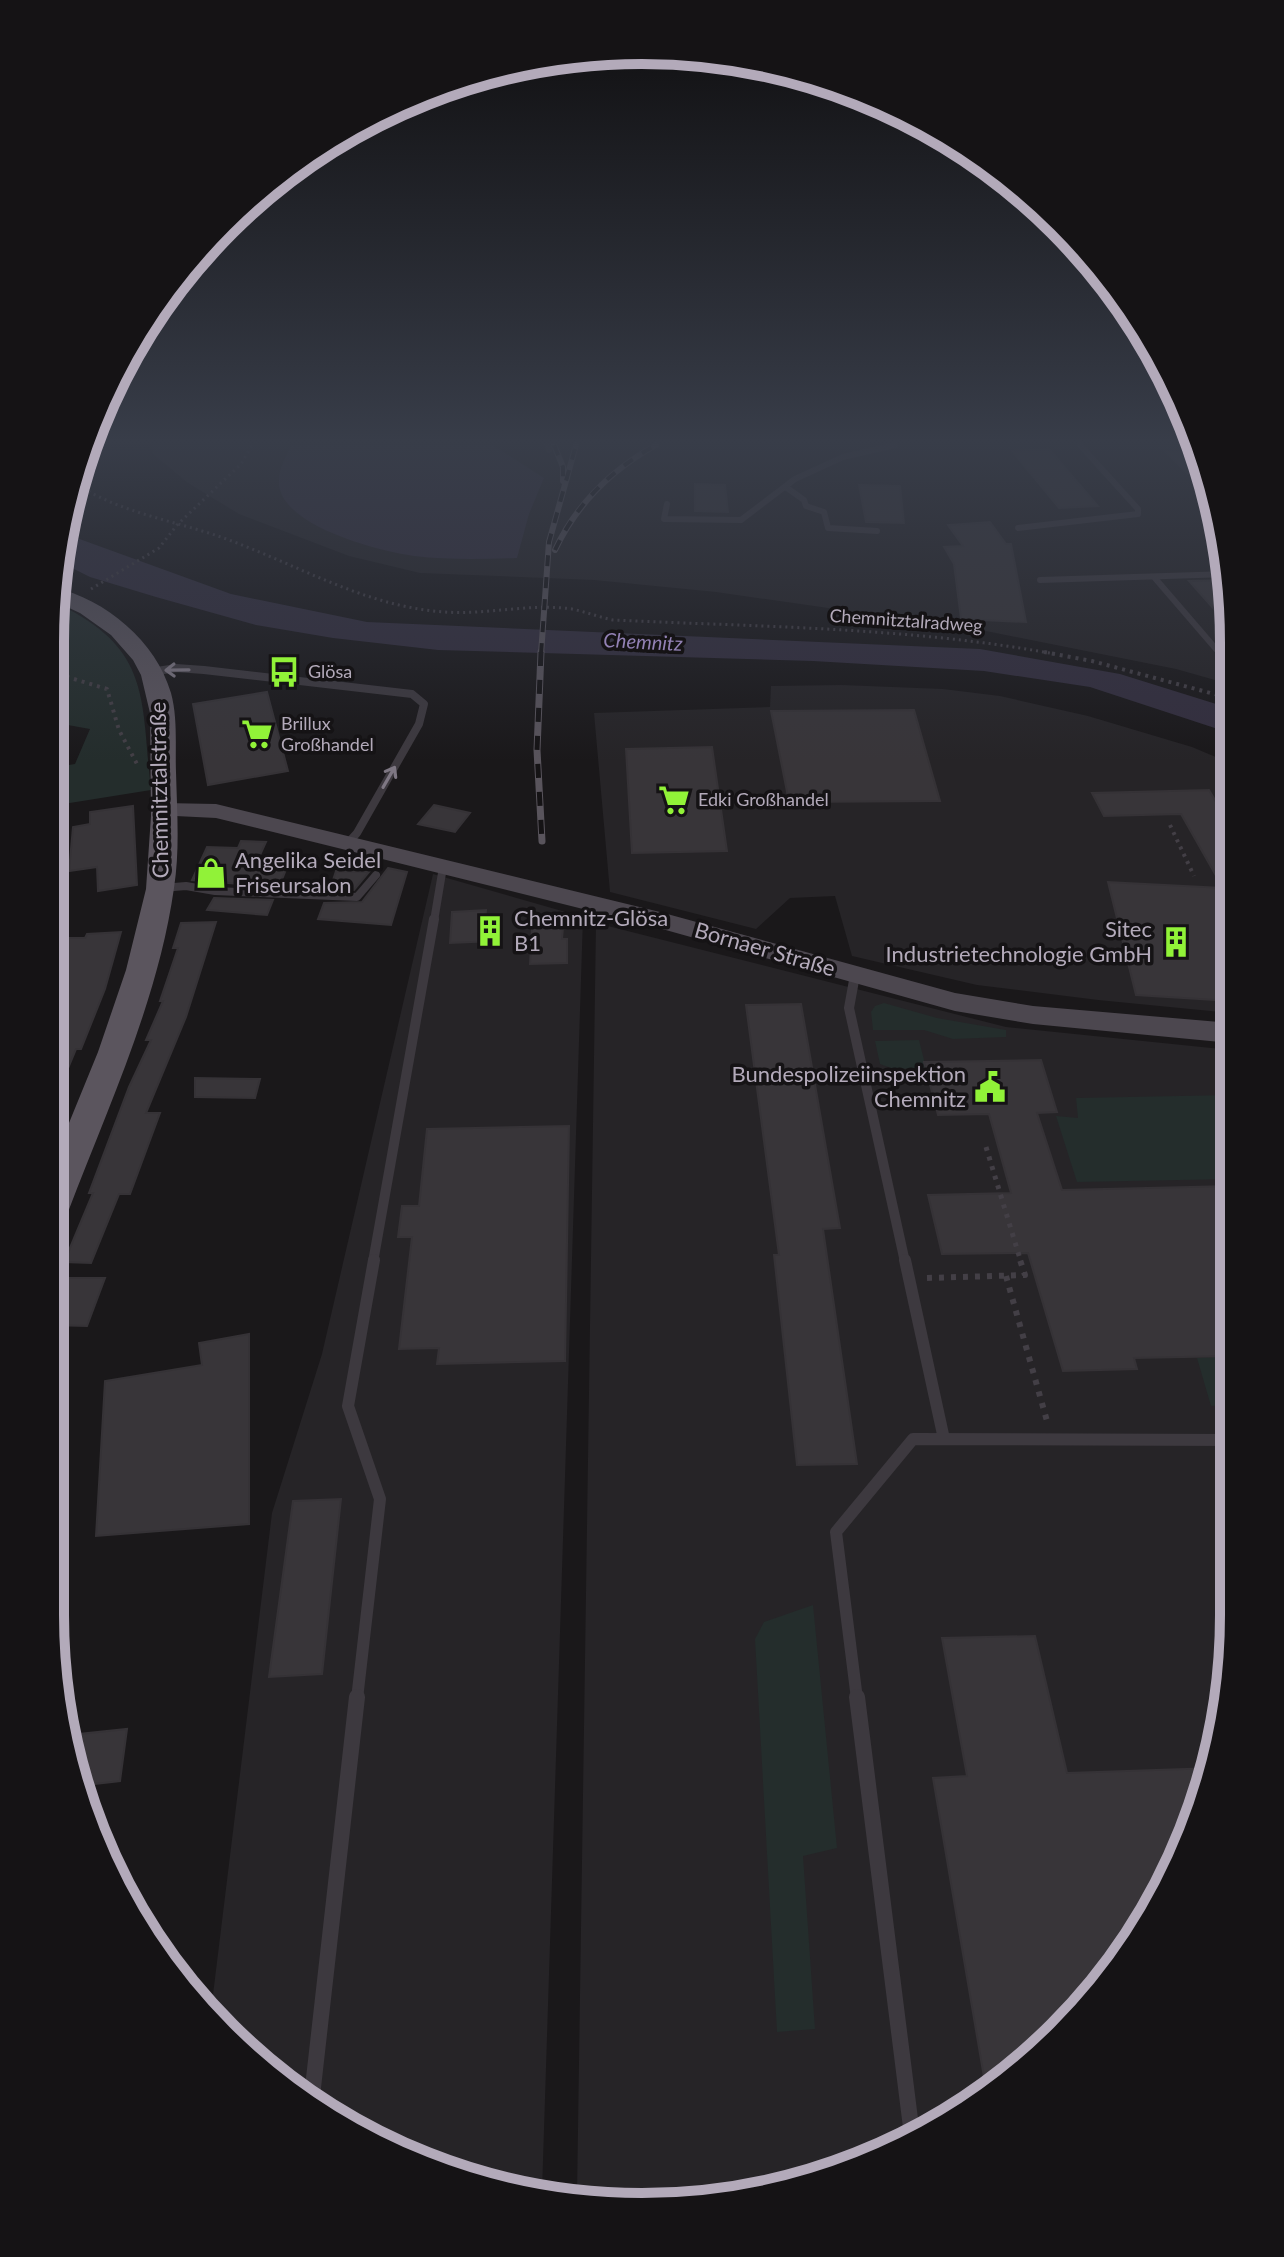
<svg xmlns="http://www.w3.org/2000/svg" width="1284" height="2257" font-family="Lato,sans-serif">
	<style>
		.built { fill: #262427 }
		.green { fill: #242d2c }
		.water { fill: #332e3e }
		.building { fill: #383539; stroke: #353236; stroke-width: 2 }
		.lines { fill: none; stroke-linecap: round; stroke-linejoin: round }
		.path-far3 { stroke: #433f46; stroke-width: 3; stroke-dasharray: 2 4; stroke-linecap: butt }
		.path-far2 { stroke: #433f46; stroke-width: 4; stroke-dasharray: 3 5; stroke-linecap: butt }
		.path-far1 { stroke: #433f46; stroke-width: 5; stroke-dasharray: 4 6; stroke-linecap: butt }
		.path { stroke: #433f46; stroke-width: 6; stroke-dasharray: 5 7; stroke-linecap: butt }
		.lane-far4 { stroke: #3d393f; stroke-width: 6 }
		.lane-far3 { stroke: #3d393f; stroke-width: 8 }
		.lane-far2 { stroke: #3d393f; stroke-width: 10 }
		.lane-far1 { stroke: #3d393f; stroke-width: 12 }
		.lane { stroke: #3d393f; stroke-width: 16 }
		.secondary { fill: #4c474f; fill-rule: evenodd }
		.primary { fill: #5b555e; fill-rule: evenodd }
		.rail-far1-casing { stroke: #59545c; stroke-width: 6 }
		.rail-casing { stroke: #59545c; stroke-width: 7 }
		.rail-far1 { stroke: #151315; stroke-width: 4; stroke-dasharray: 11; stroke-linecap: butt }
		.rail { stroke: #151315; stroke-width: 5; stroke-dasharray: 14; stroke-linecap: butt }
		.oneway { stroke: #7e7783 }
		.labels { text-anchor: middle; stroke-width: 7; stroke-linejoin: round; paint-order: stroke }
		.far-street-label { font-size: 18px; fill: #b3aaba; stroke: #151315 }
		.far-poi-label { font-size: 18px; fill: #b3aaba; stroke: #151315; text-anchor: start }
		.far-water-label { font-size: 20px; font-style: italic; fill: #9281b4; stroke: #151315 }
		.street-label { font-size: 22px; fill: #b3aaba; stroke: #151315 }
		.poi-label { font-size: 22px; fill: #b3aaba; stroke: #151315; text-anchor: start }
		.rim { fill: none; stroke: #b3aaba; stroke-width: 10 }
	</style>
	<rect width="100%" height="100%" fill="#1a181a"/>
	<!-- built -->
	<path class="built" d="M151,445h1048l30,120v119l-53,-15 -195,-39 -265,-38 -122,-12 -174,-7 -71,-17 -110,-42 -51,-31 -35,-29z
		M842,685l101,4 57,7 88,20 104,31 38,16 1,250 -133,-13 -121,-15 -125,-29 -17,-60 -45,2 -34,31 -146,-37 -16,-179 176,-6 1,-21z
		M433,874l150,43 -41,1275 -54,-5 -175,-80 -102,-96 61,-498 50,-159z
		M596,923l410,104 225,23 2,603 -19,116 -60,142 -122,149 -164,102 -188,44 -103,-10z"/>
	<!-- green -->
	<path class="green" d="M52,601c99,46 89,93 99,189l-100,16v-38l24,-4 15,-35 -39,-7z
		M884,1003l53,15 69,12v7l-53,2 -29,-9h-51l-2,-18 4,-6z
		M919,1040l7,28 -32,1 -14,-5 -5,-23z
		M1231,1095v84l-154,3 -21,-66 22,2 -2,-20z
		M1232,1356v48l-21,2 -14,-48z
		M813,1605l24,243 -34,8 12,173 -38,3 -22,-393 9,-17z"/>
	<!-- water -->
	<path class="water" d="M292,445h201l51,33 -15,36 -12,44c-34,1 -69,2 -103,-2 -35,-5 -130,-29 -135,-71 -1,-15 6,-28 13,-40z
		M63,533l168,61 136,28 613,27 140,25 109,34 1,25 -140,-46 -106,-16 -171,-10 -375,-11 -105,-12 -77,-13 -100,-28 -66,-20 -32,-16z"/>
	<!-- building -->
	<path class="building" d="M1049,449l49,57 -39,2 -47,-57z
		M1201,449l6,24 -19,1 -23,-23z
		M695,484l30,1 3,27 -33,-1z
		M859,485l41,1 4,37 -38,-1z
		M990,522l16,22h5l15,78 -65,-3 -7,-55 -10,-17 19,-1 -15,-21z
		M1229,580v46l-40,-45z
		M267,692l21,79 -80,14 -15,-81z
		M914,710l26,91 -151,1 -18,-91z
		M712,747l15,104 -95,2 -6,-104z
		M1209,790l21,35v176l-94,-6 -28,-113 115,6 -42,-74 -77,2 -12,-23z
		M434,805l36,8 -15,19 -37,-8z
		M133,806l4,79 -39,6 -1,-24 -28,4 4,-44 17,-3v-12z
		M241,841l25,1 -11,24 32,1 -8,20 -87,-7 15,-33 31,1z
		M388,868l19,4 -16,53 -73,-6 6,-16 38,-1z
		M336,871l33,1 -15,18 -24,-1z
		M214,898h1l58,2 -6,15 -60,-5z
		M486,910l-1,10 9,-1v22l-44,2 2,-31z
		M216,922l-30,95 -40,96h14l-30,81h-11l-28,69 -27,-1 29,-69h-4l40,-106 22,-47h-5l17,-39h-3l18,-53h-5l8,-25z
		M532,928h31l-1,11h5v24l-37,1z
		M121,932l-16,57 -24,60h-5l-25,60v-171h34l2,-4z
		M801,1004l39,224 -17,1 34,235 -60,1 -23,-210h5l-33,-250z
		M1041,1060l16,52 -20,1 25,77 169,-4 1,170 -98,2 3,11 -74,2 -35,-118 -86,1 -14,-59 83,-2 -22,-79 -51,1 -14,-53z
		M195,1078l65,1 -5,19 -60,-1z
		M569,1126l-4,235 -128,3 2,-16 -40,1 13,-112h-14l4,-31h17l8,-77z
		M68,1278h37l-18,48 -37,-1z
		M249,1334v190l-153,12 9,-155 97,-16 -3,-22z
		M341,1499l-19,175 -53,3 24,-176z
		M1035,1636l32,137 147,-5 -60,143 -122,149 -46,29 -53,-311 34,-2 -25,-138z
		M127,1729l-7,52 -42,5 -8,-51z"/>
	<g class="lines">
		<!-- path-far3 -->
		<path class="path-far3" d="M73,482c43,29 93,37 142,53 77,26 146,71 229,77 42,3 87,-9 128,-3 14,3 27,8 41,11 148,7 296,7 442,34
			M91,589l68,-41 18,-23 64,-61 11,-19"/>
		<!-- path-far2 -->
		<path class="path-far2" d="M1044,652l48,9 137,37
			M51,672l56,17 12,41 18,34
			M1170,825l24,51"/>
		<!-- path-far1 -->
		<path class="path-far1" d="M986,1147l35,115"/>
		<!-- path -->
		<path class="path" d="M1006,1276l41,145
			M927,1278l98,-3 -5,-15"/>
		<!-- lane-far4 -->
		<path class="lane-far4" d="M547,445l2,5
			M787,488l17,12 2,6 18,6 4,16 49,3
			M667,504l-3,15 77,1 54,-41 48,-22 52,-12
			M1018,528l120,-14v-5l-58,-64
			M1154,577l62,72
			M1040,580l189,-6"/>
		<!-- lane-far3 -->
		<path class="lane-far3" d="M151,672l25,-4 28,2 208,24 12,10 -5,20 -62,109 -9,10
			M162,888l24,-2 29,5 142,6 19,-22
			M434,921l9,-54"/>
		<!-- lane-far2 -->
		<path class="lane-far2" d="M855,975l-6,33 56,254
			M373,1262l61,-343"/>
		<!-- lane-far1 -->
		<path class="lane-far1" d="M905,1260l39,179
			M357,1699l23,-200 -32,-93 26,-146
			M857,1699l-21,-167 77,-93 319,1"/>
		<!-- lane -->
		<path class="lane" d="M857,1697l55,438
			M311,2105l46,-408"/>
		<!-- secondary -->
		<path class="secondary" d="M163,803l53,1 444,108 295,81 78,13 198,17v20l-198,-19 -78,-13 -300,-84 -309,-77 -130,-32 -61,-3 -4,-5 4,-5z"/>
		<!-- primary -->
		<path class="primary" d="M54,587c52,13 102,54 117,106 7,26 4,53 5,79 1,39 4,78 -2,116 -16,113 -66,219 -106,324l-5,10 -13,4 1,-59 47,-115 28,-82 20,-81 5,-73 -1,-103 -9,-38 -8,-15 -22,-25 -31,-22 -28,-13z"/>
		<defs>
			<path id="rail-far1" d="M554,445l9,22v14
				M555,550c22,-47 56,-80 101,-105
				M541,654l8,-112 27,-97"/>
			<path id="rail" d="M541,652l-4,98 5,91"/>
		</defs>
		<!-- rail-far1 casing -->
		<use href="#rail-far1" class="rail-far1-casing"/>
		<!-- rail casing -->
		<use href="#rail" class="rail-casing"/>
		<!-- rail-far1 -->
		<use href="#rail-far1" class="rail-far1"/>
		<!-- rail -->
		<use href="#rail" class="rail"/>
	</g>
	<!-- one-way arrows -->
	<defs><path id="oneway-shaft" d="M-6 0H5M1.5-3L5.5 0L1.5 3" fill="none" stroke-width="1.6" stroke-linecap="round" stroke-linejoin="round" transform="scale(2)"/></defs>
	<g class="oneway">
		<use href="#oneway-shaft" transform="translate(177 670) rotate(179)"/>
		<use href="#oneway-shaft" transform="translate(389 777) rotate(-60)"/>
	</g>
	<!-- sky -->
	<linearGradient id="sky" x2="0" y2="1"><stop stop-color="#0e0d0e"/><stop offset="0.58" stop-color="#383d49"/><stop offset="1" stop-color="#383d49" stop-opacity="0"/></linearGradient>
	<rect width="1284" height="761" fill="url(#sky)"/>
	<!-- icons -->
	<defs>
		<symbol id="bus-bare" viewBox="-9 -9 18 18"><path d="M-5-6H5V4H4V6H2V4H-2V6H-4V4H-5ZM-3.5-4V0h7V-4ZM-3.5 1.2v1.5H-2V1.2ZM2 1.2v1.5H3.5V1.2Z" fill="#91f238" stroke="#151315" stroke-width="2.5" paint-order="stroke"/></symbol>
		<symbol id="supermarket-bare" viewBox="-9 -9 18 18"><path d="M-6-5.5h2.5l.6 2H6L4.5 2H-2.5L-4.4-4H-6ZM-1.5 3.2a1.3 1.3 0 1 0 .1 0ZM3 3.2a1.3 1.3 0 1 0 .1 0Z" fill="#91f238" stroke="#151315" stroke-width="2.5" paint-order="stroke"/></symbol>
		<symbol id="shop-bare" viewBox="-9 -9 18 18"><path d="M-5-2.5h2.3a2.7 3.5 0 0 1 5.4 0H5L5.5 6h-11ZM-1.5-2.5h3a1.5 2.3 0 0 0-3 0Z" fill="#91f238" stroke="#151315" stroke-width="2.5" paint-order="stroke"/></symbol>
		<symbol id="building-bare" viewBox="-9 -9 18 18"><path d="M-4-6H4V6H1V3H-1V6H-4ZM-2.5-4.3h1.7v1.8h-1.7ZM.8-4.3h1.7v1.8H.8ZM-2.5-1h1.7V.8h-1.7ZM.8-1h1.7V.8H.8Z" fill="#91f238" stroke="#151315" stroke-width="2.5" paint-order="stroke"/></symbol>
		<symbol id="civic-bare" viewBox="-9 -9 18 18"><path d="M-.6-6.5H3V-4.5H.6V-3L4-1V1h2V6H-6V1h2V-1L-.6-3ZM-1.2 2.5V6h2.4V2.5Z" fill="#91f238" stroke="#151315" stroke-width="2.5" paint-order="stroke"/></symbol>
	</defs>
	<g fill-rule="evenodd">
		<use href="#bus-bare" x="262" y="650" width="44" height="44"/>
		<use href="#supermarket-bare" x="235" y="712" width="44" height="44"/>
		<use href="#supermarket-bare" x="652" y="778" width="44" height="44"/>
		<use href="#shop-bare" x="189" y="851" width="44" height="44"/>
		<use href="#building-bare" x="468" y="909" width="44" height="44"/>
		<use href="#building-bare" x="1154" y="920" width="44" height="44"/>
		<use href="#civic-bare" x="968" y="1065" width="44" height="44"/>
	</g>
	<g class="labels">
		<!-- far-street labels -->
		<g class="far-street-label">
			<text transform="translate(906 621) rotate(4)" y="6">Chemnitztalradweg</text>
		</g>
		<!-- far-poi labels -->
		<g class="far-poi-label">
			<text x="308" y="678">Glösa</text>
			<text x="281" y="730">Brillux<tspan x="281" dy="21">Großhandel</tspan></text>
			<text x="698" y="806">Edki Großhandel</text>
		</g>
		<!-- far-water labels -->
		<g class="far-water-label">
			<text transform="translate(643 642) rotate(3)" y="7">Chemnitz</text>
		</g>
		<!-- street labels -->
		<g class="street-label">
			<text transform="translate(159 790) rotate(-91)" y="8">Chemnitztalstraße</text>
			<text transform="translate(765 949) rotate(16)" y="8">Bornaer Straße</text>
		</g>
		<!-- poi labels -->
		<g class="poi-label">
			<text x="235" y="868">Angelika Seidel<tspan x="235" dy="25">Friseursalon</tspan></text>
			<text x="514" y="926">Chemnitz-Glösa<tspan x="514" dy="25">B1</tspan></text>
			<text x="1152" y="937" text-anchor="end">Sitec<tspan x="1152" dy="25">Industrietechnologie GmbH</tspan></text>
			<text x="966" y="1082" text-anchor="end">Bundespolizeiinspektion<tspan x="966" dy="25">Chemnitz</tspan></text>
		</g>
	</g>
	<!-- crop -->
	<path d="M0 0H1284V2257H0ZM642 64H642A578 578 0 0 1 1220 642V1615A578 578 0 0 1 642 2193H642A578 578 0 0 1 64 1615V642A578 578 0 0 1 642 64Z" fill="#151315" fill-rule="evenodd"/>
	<path class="rim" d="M642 64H642A578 578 0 0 1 1220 642V1615A578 578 0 0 1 642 2193H642A578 578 0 0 1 64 1615V642A578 578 0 0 1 642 64Z"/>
</svg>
